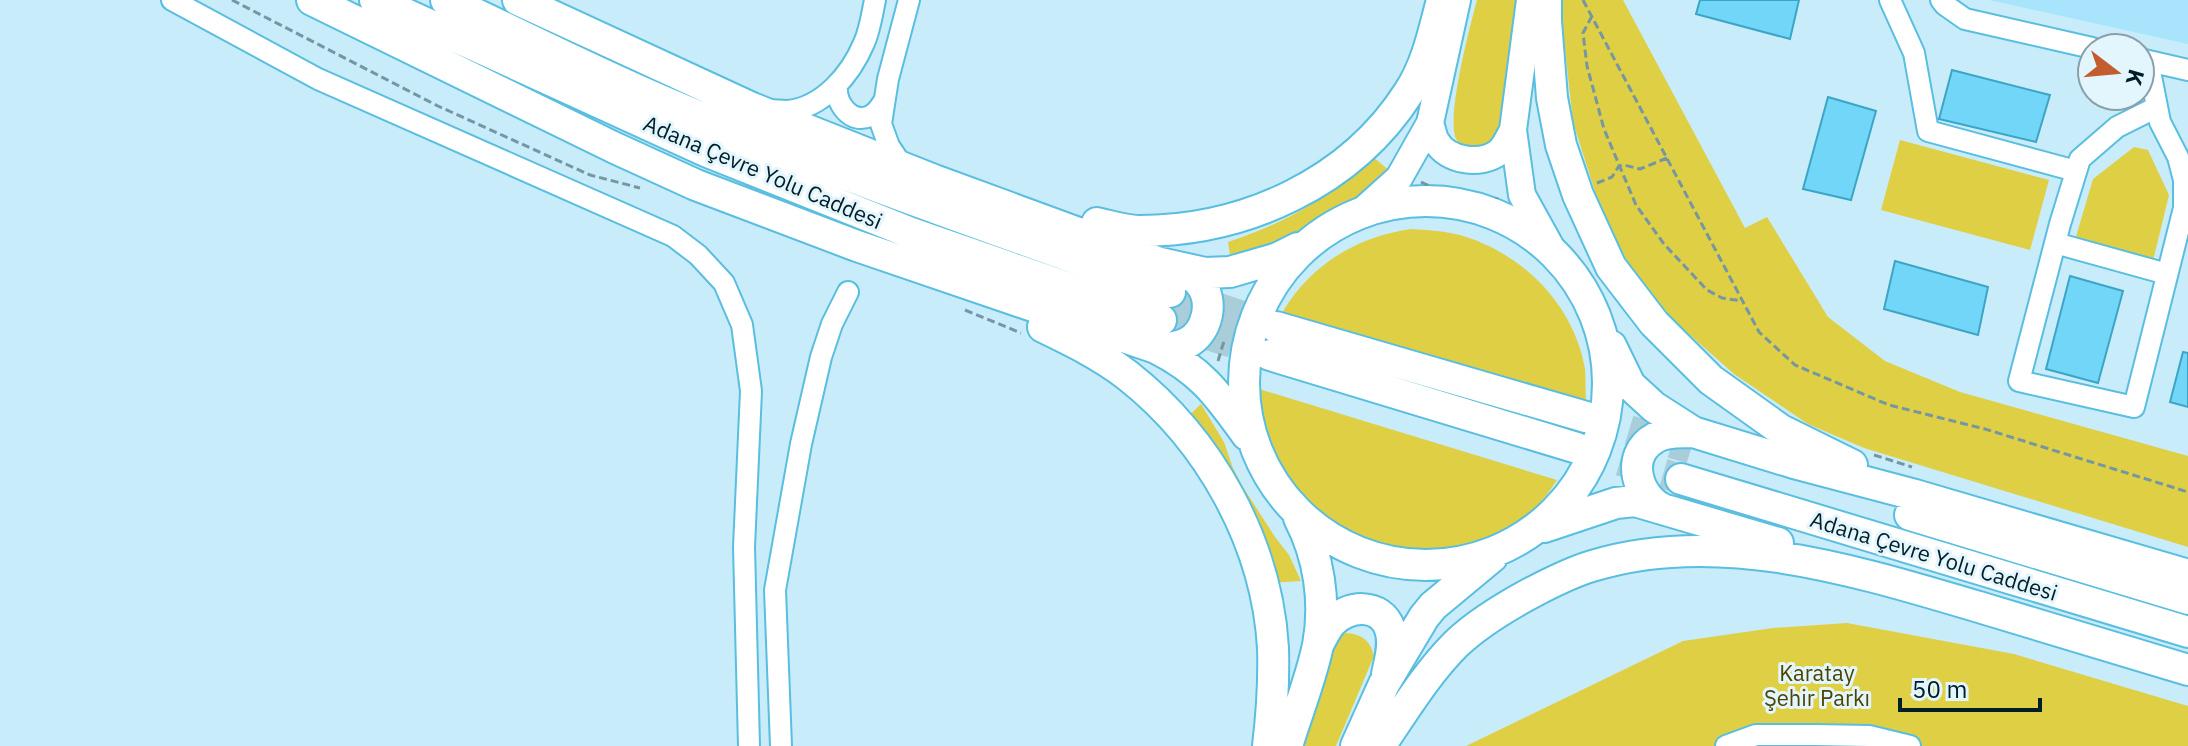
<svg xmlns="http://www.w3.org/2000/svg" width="2188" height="746" font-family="'IBM Plex Sans',sans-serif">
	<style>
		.built { fill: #a8e5fc }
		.green { fill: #dfcf44 }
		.building { fill: #72d6f8; stroke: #3ca5c5; stroke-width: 2 }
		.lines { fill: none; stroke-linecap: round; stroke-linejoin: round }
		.highway-tunnel { stroke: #aacdda; stroke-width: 30; stroke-dasharray: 30 15; stroke-linecap: butt }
		.minor-casing { stroke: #59bedf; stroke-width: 24 }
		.major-casing { stroke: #59bedf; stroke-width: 30 }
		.highway-casing { stroke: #59bedf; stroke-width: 34 }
		.path { stroke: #7596a3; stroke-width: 3; stroke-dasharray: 8 4; stroke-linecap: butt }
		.minor { stroke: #fff; stroke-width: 20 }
		.major { stroke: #fff; stroke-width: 26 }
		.highway { stroke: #fff; stroke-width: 30 }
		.labels { text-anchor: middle; stroke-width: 6; stroke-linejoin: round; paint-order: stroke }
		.street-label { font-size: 22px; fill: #001e28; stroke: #e4f6fd }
		.park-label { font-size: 22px; fill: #4b4402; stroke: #e4f6fd }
	</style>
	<rect width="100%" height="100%" fill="#c8ecfa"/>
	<!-- built -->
	<path class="built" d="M1989,0h199v44z"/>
	<!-- green -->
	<path class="green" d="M1477,0h40l-15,126 -11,21 -26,2c-3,-4 -7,-6 -9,-10 -10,-22 14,-113 21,-139z
		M1562,0h61l122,228 22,-11 61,100 57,44 75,31 228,64v91l-324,-99 -56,-24 -74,-50 -61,-54 -46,-59 -29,-60 -25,-79 -12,-110z
		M1900,140l149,40 -19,70 -149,-40z
		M2134,147l14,3 21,45 -16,66 -78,-21 18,-61z
		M1373,157l17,14 -28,26 -40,18 -19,12 -18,16 -53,26 -4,-27c60,-20 99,-43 145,-85z
		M1411,229c16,1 33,2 49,6 62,18 114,69 125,134 1,10 0,21 1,31l-304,-87c28,-48 74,-76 129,-84z
		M1259,389l298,91c-26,41 -72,77 -123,79 -81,5 -162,-59 -174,-140 -2,-9 -1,-20 -1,-30z
		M1201,404l23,38 9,26 10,19 32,50 14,18 12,26 -32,2 -90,-158z
		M1847,623l167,31 174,52v40h-722l217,-105 90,-13z
		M1345,633c17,1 25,7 29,23l-38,90h-36l35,-106z"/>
	<!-- building -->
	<path class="building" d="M1700,0h99l-9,39 -94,-25z
		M1952,70l98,25 -14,47 -97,-23z
		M1828,97l48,14 -25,89 -48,-11z
		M1895,261l93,26 -10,48 -94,-26z
		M2070,276l53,15 -25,92 -52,-14z
		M2183,352l5,1v54l-18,-5z"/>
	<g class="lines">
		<!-- highway-tunnel -->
		<path class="highway-tunnel" d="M1170,292l106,35
			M1161,320l109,35
			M1586,417l105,32
			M1577,448l104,31"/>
		<defs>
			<path id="minor" d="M172,0l146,79 355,157 25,19 26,28 18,42 9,66 -7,156 5,199
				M1890,0l24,53 14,78 148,40
				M1941,0l4,5 20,14 127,29
				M2140,59l48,11
				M2148,61l12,61 18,35 6,23v28l-50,199 -115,-26 41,-157 20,-65 37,-32 40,-20
				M837,85c-2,18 14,40 33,31 7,-3 10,-9 14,-15
				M768,110c6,0 13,1 19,1 36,-3 64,-37 77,-68 6,-13 8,-29 11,-43
				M905,165l-6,-4 -10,-15 -8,-22 7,-45 21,-79
				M2055,243l112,31
				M781,746l-6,-156 26,-146 20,-87 11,-33 16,-32
				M1726,746l30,-11h59l54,1 41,10"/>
			<path id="major" d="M1530,0l-17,130 9,65 31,56
				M1430,123c2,5 3,13 6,18 11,20 45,25 63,11 6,-5 10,-15 14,-22
				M1360,213l39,-35 31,-55 27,-123"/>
			<path id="highway" d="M312,0l303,148 81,37 161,61 299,102c46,23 62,47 91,87
				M375,0l333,152 203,81 250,87
				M446,0c71,33 142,69 214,100 168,72 339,131 510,192
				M518,0l234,108 182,72 226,83 45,10 25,-1 48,-14 20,-10
				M1546,0v21l6,77 9,47 17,50 33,72 43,56 57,57 70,50 71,35
				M1244 383a182 182 0 1 1 364 0a182 182 0 1 1-364 0Z
				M1097,223c13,3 28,8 42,8 106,0 212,-48 270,-139 18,-27 25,-62 33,-92
				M1043,327c29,14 58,28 84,48 83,65 140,168 146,273 1,33 -1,65 -5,98
				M1276,327l310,90
				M1611,346l19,39 24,22 39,25 101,31 121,32 273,80
				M1156,348c11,0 21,0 31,-5 21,-11 28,-43 12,-61 -5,-6 -13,-10 -21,-15
				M1270,355l307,93
				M1681,479l507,153
				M1665,510c-28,-11 -41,-55 -10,-72 11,-7 25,-5 38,-6
				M1910,515l278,84
				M1544,527l72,-24 19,-2 143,42
				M1318,645c4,-8 8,-16 13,-22 16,-18 50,-21 59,6 5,14 0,31 -3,45
				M1287,746c10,-33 24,-67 31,-101 8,-43 1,-89 -19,-127
				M1356,746l28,-62 40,-67 9,-11 59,-49
				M1380,746c24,-35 46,-72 76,-102 22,-21 49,-37 75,-51 19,-10 41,-21 61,-27 126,-39 265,5 387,41 69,21 139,42 209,63"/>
		</defs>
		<!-- minor casing -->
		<use href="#minor" class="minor-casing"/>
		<!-- major casing -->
		<use href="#major" class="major-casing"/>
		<!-- highway casing -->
		<use href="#highway" class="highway-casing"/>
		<!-- path -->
		<path class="path" d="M232,0l206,106 152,69 50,13
			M1583,0l176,332 36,33 94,40 96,24 203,63
			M1592,16l-9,17 4,33 17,63 32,76 28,39 43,46 15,8 20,3
			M1421,182c25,12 50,19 78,17
			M1597,183l15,-6 7,-11 5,-1 16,4 27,-11
			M965,310l56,23
			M1218,361l6,-20
			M1874,455l38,12"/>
		<!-- minor -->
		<use href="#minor" class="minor"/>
		<!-- major -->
		<use href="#major" class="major"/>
		<!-- highway -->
		<use href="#highway" class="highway"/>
	</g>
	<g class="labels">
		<!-- street labels -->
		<g class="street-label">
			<text transform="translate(763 172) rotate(23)" y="8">Adana Çevre Yolu Caddesi</text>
			<text transform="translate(1934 556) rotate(17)" y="8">Adana Çevre Yolu Caddesi</text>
		</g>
		<!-- park labels -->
		<g class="park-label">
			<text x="1817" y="681">Karatay<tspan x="1817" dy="25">Şehir Parkı</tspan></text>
		</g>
	</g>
	<!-- north arrow -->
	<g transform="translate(2116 72) rotate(106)"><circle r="38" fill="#e4f6fd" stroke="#89a0a8" stroke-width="2"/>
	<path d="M0-6L14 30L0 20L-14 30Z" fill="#c35c2f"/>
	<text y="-12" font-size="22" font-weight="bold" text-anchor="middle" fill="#001e28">K</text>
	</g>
	<!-- scale -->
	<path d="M1900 698v12h140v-12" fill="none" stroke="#001e28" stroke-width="4"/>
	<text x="1912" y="698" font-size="24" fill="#001e28" stroke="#e4f6fd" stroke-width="6" paint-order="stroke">50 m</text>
</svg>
